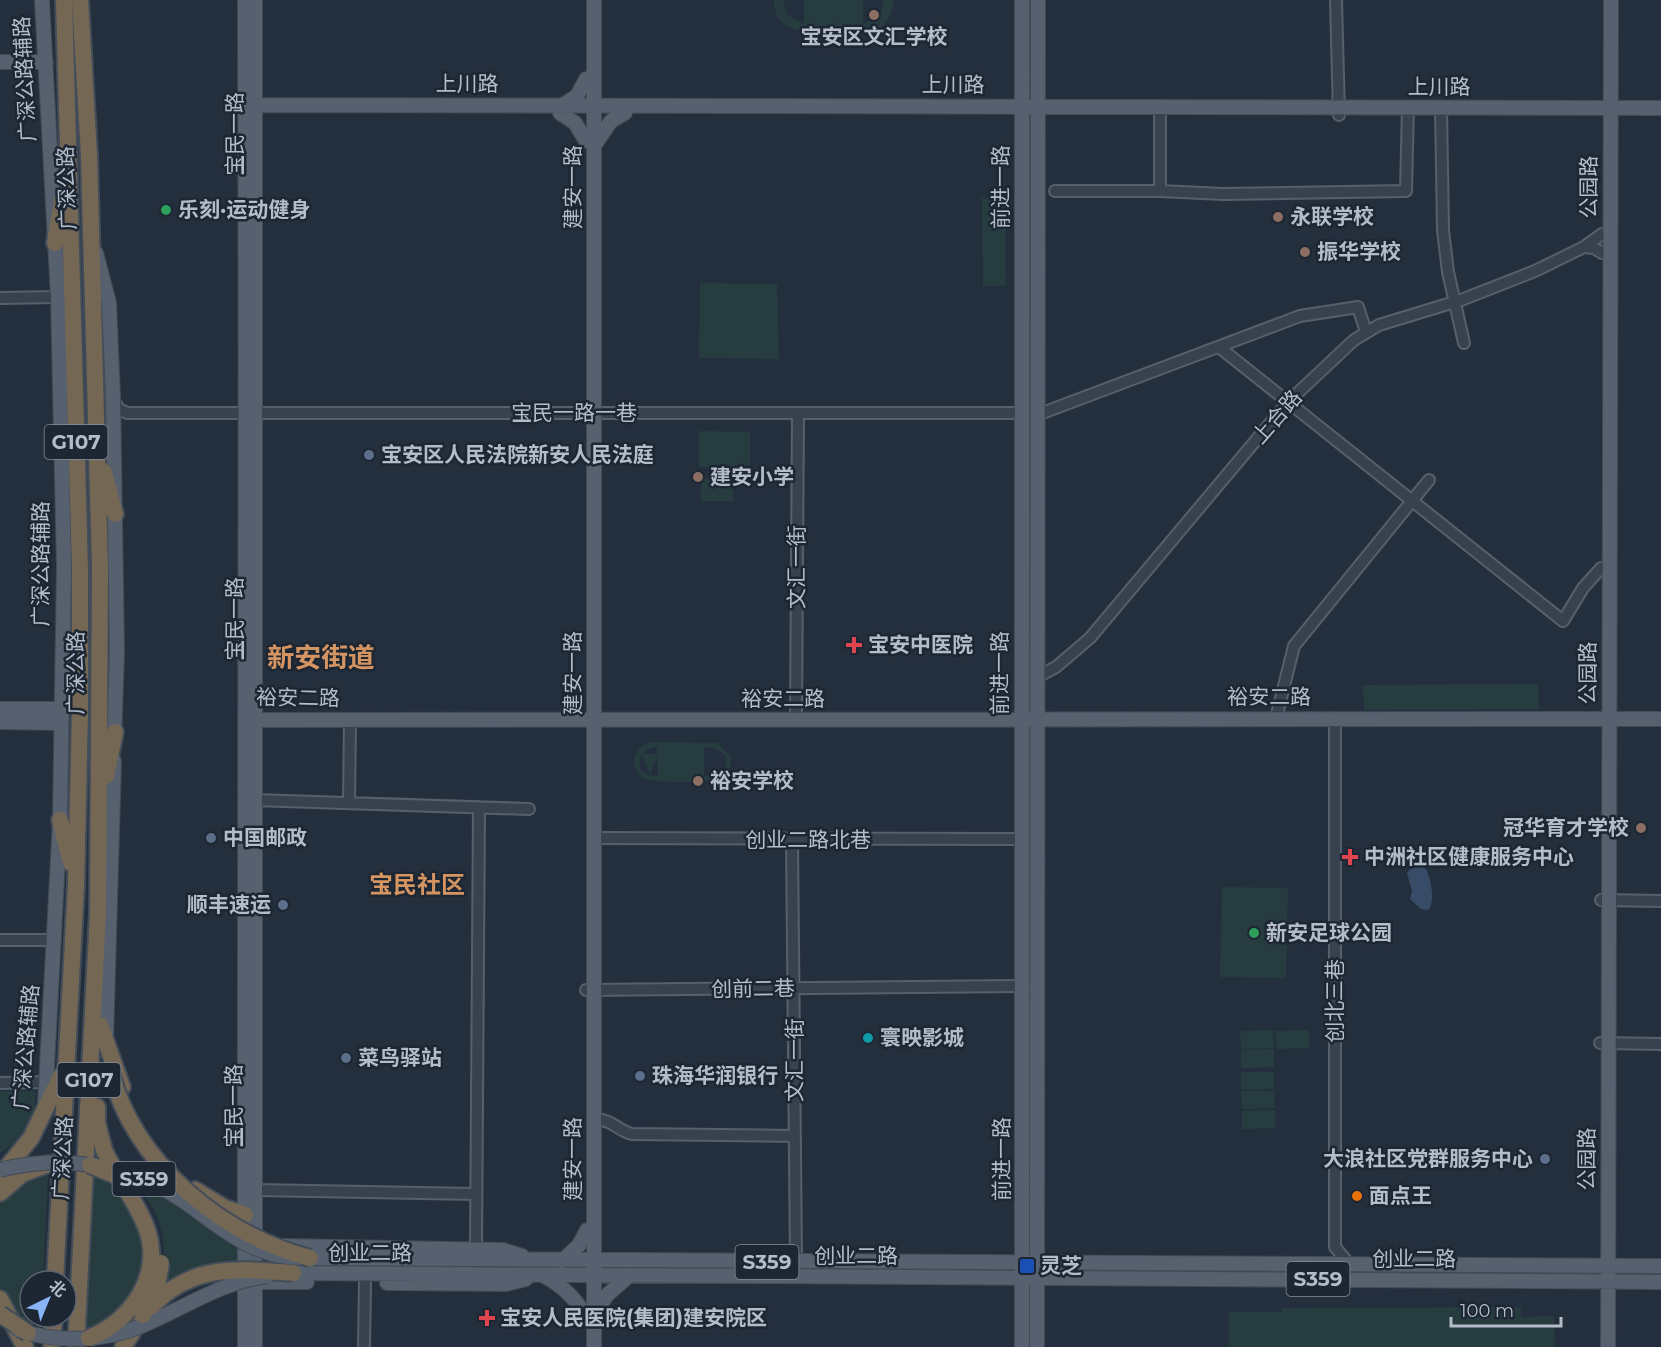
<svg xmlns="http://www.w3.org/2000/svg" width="1661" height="1347" font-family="Montserrat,'Noto Sans SC',sans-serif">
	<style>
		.green { fill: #263c3f; fill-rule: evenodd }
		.water { fill: #394c67 }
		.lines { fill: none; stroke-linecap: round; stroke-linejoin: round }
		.minor-casing { stroke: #565f6c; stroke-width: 14 }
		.major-casing { stroke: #414a57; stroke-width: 16 }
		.highway-casing { stroke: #434c59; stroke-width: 20 }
		.minor { stroke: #38414e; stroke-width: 10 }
		.major { stroke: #56606e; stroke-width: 14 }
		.highway { stroke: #746855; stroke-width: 16 }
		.major-bridge-casing { stroke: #414a57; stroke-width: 16; stroke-linecap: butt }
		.highway-bridge-casing { stroke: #434c59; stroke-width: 20; stroke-linecap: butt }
		.major-bridge { stroke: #56606e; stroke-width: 14 }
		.highway-bridge { stroke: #746855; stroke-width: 16 }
		.education-dot { fill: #8d6e63; stroke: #1d2633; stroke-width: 2 }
		.leisure-dot { fill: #2e9e5b; stroke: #1d2633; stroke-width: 2 }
		.service-dot { fill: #5c6f8a; stroke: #1d2633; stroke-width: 2 }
		.health-dot { fill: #e0444e; stroke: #1d2633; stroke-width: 2 }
		.culture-dot { fill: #0f9aa8; stroke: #1d2633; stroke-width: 2 }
		.food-dot { fill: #e8710a; stroke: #1d2633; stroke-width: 2 }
		.transit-dot { fill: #1a4fb4; stroke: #1d2633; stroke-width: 2 }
		.labels { text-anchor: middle; stroke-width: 5; stroke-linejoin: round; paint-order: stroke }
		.shield { fill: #1d2633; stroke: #878f9c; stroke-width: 1.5 }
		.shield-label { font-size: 20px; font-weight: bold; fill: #b4bcc9 }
		.poi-label { font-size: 21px; font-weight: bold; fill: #b4bcc9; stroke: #1d2633; text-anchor: start }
		.street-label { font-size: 21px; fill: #b4bcc9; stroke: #1d2633 }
		.quarter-label { font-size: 24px; font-weight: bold; fill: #d59563; stroke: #1d2633 }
		.district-label { font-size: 27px; font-weight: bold; fill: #d59563; stroke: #1d2633 }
	</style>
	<rect width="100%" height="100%" fill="#242f3e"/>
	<!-- green -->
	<path class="green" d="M774,0h9l4,15 17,9v-24h59v24l17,-8 4,-16h9v3c-1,11 -6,21 -16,27 -11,5 -26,3 -38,3 -26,-1 -65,4 -65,-33z
		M982,198h23l1,88h-23z
		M700,283l77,1 2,75 -80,-1z
		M699,431l51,1v35h-51z
		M733,478v23h-32v-22z
		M1538,684l1,25 -175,1 -1,-25z
		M653,742l65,1 13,14c0,8 -1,16 -8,20 -10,7 -67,6 -79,2 -16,-13 -11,-33 9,-37zM657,747v7h-15l8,21 7,-20 1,21 -10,-1 -7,-5c-5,-14 3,-22 16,-23zM704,747l11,1 10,7 1,12 -6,7 -16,2z
		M1222,887l66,1 -2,90 -66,-1z
		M1273,1030l1,18 -33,1 -1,-18z
		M1309,1030v18l-33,1v-18z
		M1274,1049v18l-33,1v-18z
		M1241,1072h33v17l-33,1z
		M0,1091h35v24l-18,27 -17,11z
		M1241,1091h33l1,17 -33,1z
		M1275,1110v18l-33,1v-18z
		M48,1174l-5,107h-13v36h11l-1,12 -40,-21v-106l25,-22z
		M93,1175l28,12 -4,8c29,38 28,49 23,94l-40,38 -23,6z
		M126,1179l40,19 70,50 50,19 -123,22c3,-48 4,-78 -37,-110z
		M1521,1307v10l33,-1 1,31h-326v-35h53v-4z"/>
	<!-- water -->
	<path class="water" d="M1414,865l10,2c7,8 12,36 4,43l-7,-1 -11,-10 2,-8 -5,-18z"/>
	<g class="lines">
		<defs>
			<path id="minor" d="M1336,0l3,115
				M1441,108l2,122 5,42 16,71
				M1055,191h105l63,3 183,-3 2,-84
				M1160,191v-84
				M1584,247l10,1 8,5
				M0,298l58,-1
				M1219,347l344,274 20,-33 18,-20
				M113,400l6,9 8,4h895
				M1037,415l263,-99 58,-9 8,25
				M1037,677l19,-10 34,-29 198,-236 66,-62 25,-15 82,-25 74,-29 49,-24 18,-13
				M1276,718l18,-72 135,-166
				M1335,718v529l14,17
				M796,720l2,-307
				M254,800l275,9
				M349,803l1,-83
				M594,838l428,1
				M792,840l4,422
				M1601,900l60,1
				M0,940h55
				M586,990l437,-4
				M1600,1043l61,1
				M0,1083l47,-1
				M595,1119c19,1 21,11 37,15l163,2
				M256,1190l220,4
				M476,1250l3,-443
				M364,1347l1,-64"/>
			<path id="major" d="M42,0l16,297 6,270 -4,253 -15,284
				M245,0c2,449 -1,898 0,1347
				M255,0v1347
				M0,62h46
				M245,105l1416,3
				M563,105l14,-9 9,-17
				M560,113l15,10 11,18
				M596,143l15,-22 14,-8
				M96,253l13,50 4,93 4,255 -3,91
				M0,709h61
				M245,716l3,4h15l1398,-1
				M0,722l61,1
				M106,1039l8,-278
				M284,1246l219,4 19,6
				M310,1258l1351,8
				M562,1261l17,-16 8,-15
				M293,1273l1368,9
				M544,1276c19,10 34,24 43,44
				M256,1282h51
				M387,1283l119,1 20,-5
				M595,1313l12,-18 23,-20
				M594,1347v-1347
				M1022,1347v-1347
				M1037,1347l1,-1347
				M1608,1347l3,-1347"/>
			<path id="highway" d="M55,243l7,-42
				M104,472l11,42
				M106,776l9,-44
				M60,820l11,43
				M100,1025l22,62
				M97,1107v16l7,27
				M0,1176l31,-38 30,-62
				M195,1190l30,18 20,7
				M0,1193l22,-19 26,-10
				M55,1281l21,-396 4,-173v-143l-16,-569
				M0,1299l25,48
				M52,1347l2,-30
				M76,1347l22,-434 2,-346 -11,-412 -9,-155
				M123,1347l17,-27"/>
		</defs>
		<!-- minor casing -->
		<use href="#minor" class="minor-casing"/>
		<!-- major casing -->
		<use href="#major" class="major-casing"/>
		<!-- highway casing -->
		<use href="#highway" class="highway-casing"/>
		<!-- minor -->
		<use href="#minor" class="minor"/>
		<!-- major -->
		<use href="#major" class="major"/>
		<!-- highway -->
		<use href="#highway" class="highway"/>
		<defs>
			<path id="major-bridge" d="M0,1170c63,-16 129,-6 183,31 38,26 68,56 116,57
				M18,1330c40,13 87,12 126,-5 42,-18 77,-43 123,-49"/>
			<path id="highway-bridge" d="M111,1073c24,91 110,161 199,185
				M90,1165l30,12
				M152,1306c41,-43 87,-37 141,-33
				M0,1314l28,19
				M143,1315l14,-29 4,-23
				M89,1338c43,-17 75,-64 57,-111 -10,-27 -30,-50 -42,-77"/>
		</defs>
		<!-- major-bridge casing -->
		<use href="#major-bridge" class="major-bridge-casing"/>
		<!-- highway-bridge casing -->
		<use href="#highway-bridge" class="highway-bridge-casing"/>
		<!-- major-bridge -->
		<use href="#major-bridge" class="major-bridge"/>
		<!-- highway-bridge -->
		<use href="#highway-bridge" class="highway-bridge"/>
	</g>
	<!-- markers -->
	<g class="education-dot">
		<circle cx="874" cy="15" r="6"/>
		<circle cx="1278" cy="217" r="6"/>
		<circle cx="1305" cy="252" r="6"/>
		<circle cx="698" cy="477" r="6"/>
		<circle cx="698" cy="781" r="6"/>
		<circle cx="1641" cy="828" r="6"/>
	</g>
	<g class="leisure-dot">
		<circle cx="166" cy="210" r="6"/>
		<circle cx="1254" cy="933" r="6"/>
	</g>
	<g class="service-dot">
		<circle cx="369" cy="455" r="6"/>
		<circle cx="211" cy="838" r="6"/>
		<circle cx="283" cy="905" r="6"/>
		<circle cx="346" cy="1058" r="6"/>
		<circle cx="640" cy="1076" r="6"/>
		<circle cx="1545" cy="1159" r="6"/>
	</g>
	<g class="health-dot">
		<path d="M851 636h6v6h6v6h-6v6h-6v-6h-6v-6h6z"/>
		<path d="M1347 848h6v6h6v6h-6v6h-6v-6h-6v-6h6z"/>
		<path d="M484 1309h6v6h6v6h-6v6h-6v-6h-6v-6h6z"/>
	</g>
	<circle class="culture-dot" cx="868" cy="1038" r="6"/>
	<circle class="food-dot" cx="1357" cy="1196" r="6"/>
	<rect class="transit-dot" x="1019" y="1258" width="16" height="16" rx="3"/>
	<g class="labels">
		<!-- shield labels -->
		<g class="shield">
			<rect x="44.5" y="425" width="63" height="34" rx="4.5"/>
			<rect x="57.5" y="1063" width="63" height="34" rx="4.5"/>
			<rect x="112.5" y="1162" width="63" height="34" rx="4.5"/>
			<rect x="735.5" y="1245" width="63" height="34" rx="4.5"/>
			<rect x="1286.5" y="1262" width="63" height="34" rx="4.5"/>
		</g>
		<g class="shield-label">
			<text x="76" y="449">G107</text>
			<text x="89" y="1087">G107</text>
			<text x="144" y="1186">S359</text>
			<text x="767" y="1269">S359</text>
			<text x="1318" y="1286">S359</text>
		</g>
		<!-- poi labels -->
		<g class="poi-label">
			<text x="874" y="44" text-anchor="middle">宝安区文汇学校</text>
			<text x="178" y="217">乐刻·运动健身</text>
			<text x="1290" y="224">永联学校</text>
			<text x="1317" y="259">振华学校</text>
			<text x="381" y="462">宝安区人民法院新安人民法庭</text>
			<text x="710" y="484">建安小学</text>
			<text x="868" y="652">宝安中医院</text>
			<text x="710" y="788">裕安学校</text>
			<text x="1629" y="835" text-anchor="end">冠华育才学校</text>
			<text x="223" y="845">中国邮政</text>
			<text x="1364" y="864">中洲社区健康服务中心</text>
			<text x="271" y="912" text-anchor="end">顺丰速运</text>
			<text x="1266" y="940">新安足球公园</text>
			<text x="880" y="1045">寰映影城</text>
			<text x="358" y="1065">菜鸟驿站</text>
			<text x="652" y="1083">珠海华润银行</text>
			<text x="1533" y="1166" text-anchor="end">大浪社区党群服务中心</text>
			<text x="1369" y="1203">面点王</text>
			<text x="1040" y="1273">灵芝</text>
			<text x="500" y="1325">宝安人民医院(集团)建安院区</text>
		</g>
		<!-- street labels -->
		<g class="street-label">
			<text transform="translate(25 79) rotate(-93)" y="7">广深公路辅路</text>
			<text x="467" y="91">上川路</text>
			<text x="953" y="92">上川路</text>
			<text x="1439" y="94">上川路</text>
			<text transform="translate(235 134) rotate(-90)" y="7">宝民一路</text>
			<text transform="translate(573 187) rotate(-90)" y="7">建安一路</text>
			<text transform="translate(1001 187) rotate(-90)" y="7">前进一路</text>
			<text transform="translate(1589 187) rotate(-90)" y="7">公园路</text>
			<text transform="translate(67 188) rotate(-92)" y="7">广深公路</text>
			<text x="574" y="420">宝民一路一巷</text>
			<text transform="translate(1277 417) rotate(-49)" y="7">上合路</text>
			<text transform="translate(41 564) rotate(-90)" y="7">广深公路辅路</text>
			<text transform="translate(797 567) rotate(-90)" y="7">文汇一街</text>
			<text transform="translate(235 619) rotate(-90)" y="7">宝民一路</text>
			<text transform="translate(76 673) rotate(-90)" y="7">广深公路</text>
			<text transform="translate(573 673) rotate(-90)" y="7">建安一路</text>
			<text transform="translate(1000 673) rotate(-90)" y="7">前进一路</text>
			<text transform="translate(1588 673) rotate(-90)" y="7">公园路</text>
			<text x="1269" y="704">裕安二路</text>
			<text transform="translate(298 698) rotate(1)" y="7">裕安二路</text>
			<text x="783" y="706">裕安二路</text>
			<text x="808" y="847">创业二路北巷</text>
			<text transform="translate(753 989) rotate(-1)" y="7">创前二巷</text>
			<text transform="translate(1335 1001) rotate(-90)" y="7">创北三巷</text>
			<text transform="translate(26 1047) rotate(-85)" y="7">广深公路辅路</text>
			<text transform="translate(795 1060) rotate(-90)" y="7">文汇一街</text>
			<text transform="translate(234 1106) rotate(-90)" y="7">宝民一路</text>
			<text transform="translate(63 1158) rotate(-87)" y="7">广深公路</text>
			<text transform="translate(573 1159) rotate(-90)" y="7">建安一路</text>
			<text transform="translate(1002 1159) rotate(-90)" y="7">前进一路</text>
			<text transform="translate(1587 1159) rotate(-90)" y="7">公园路</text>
			<text x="370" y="1260">创业二路</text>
			<text x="856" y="1263">创业二路</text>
			<text x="1414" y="1266">创业二路</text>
		</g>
		<!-- quarter labels -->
		<g class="quarter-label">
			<text x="417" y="893">宝民社区</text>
		</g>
		<!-- district labels -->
		<g class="district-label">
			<text x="321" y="667">新安街道</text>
		</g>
	</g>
	<!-- north arrow -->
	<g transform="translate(48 1299) rotate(43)"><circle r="28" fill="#1d2633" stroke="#59626f" stroke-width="1.5"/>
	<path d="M0-4.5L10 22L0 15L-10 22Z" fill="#8ab4f8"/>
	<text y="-9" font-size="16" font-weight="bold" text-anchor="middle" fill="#b4bcc9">北</text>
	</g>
	<!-- scale -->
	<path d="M1451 1317v9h110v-9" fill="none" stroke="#b4bcc9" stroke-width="3"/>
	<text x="1460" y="1317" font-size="18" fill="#b4bcc9" stroke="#1d2633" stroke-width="4.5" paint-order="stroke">100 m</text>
</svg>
